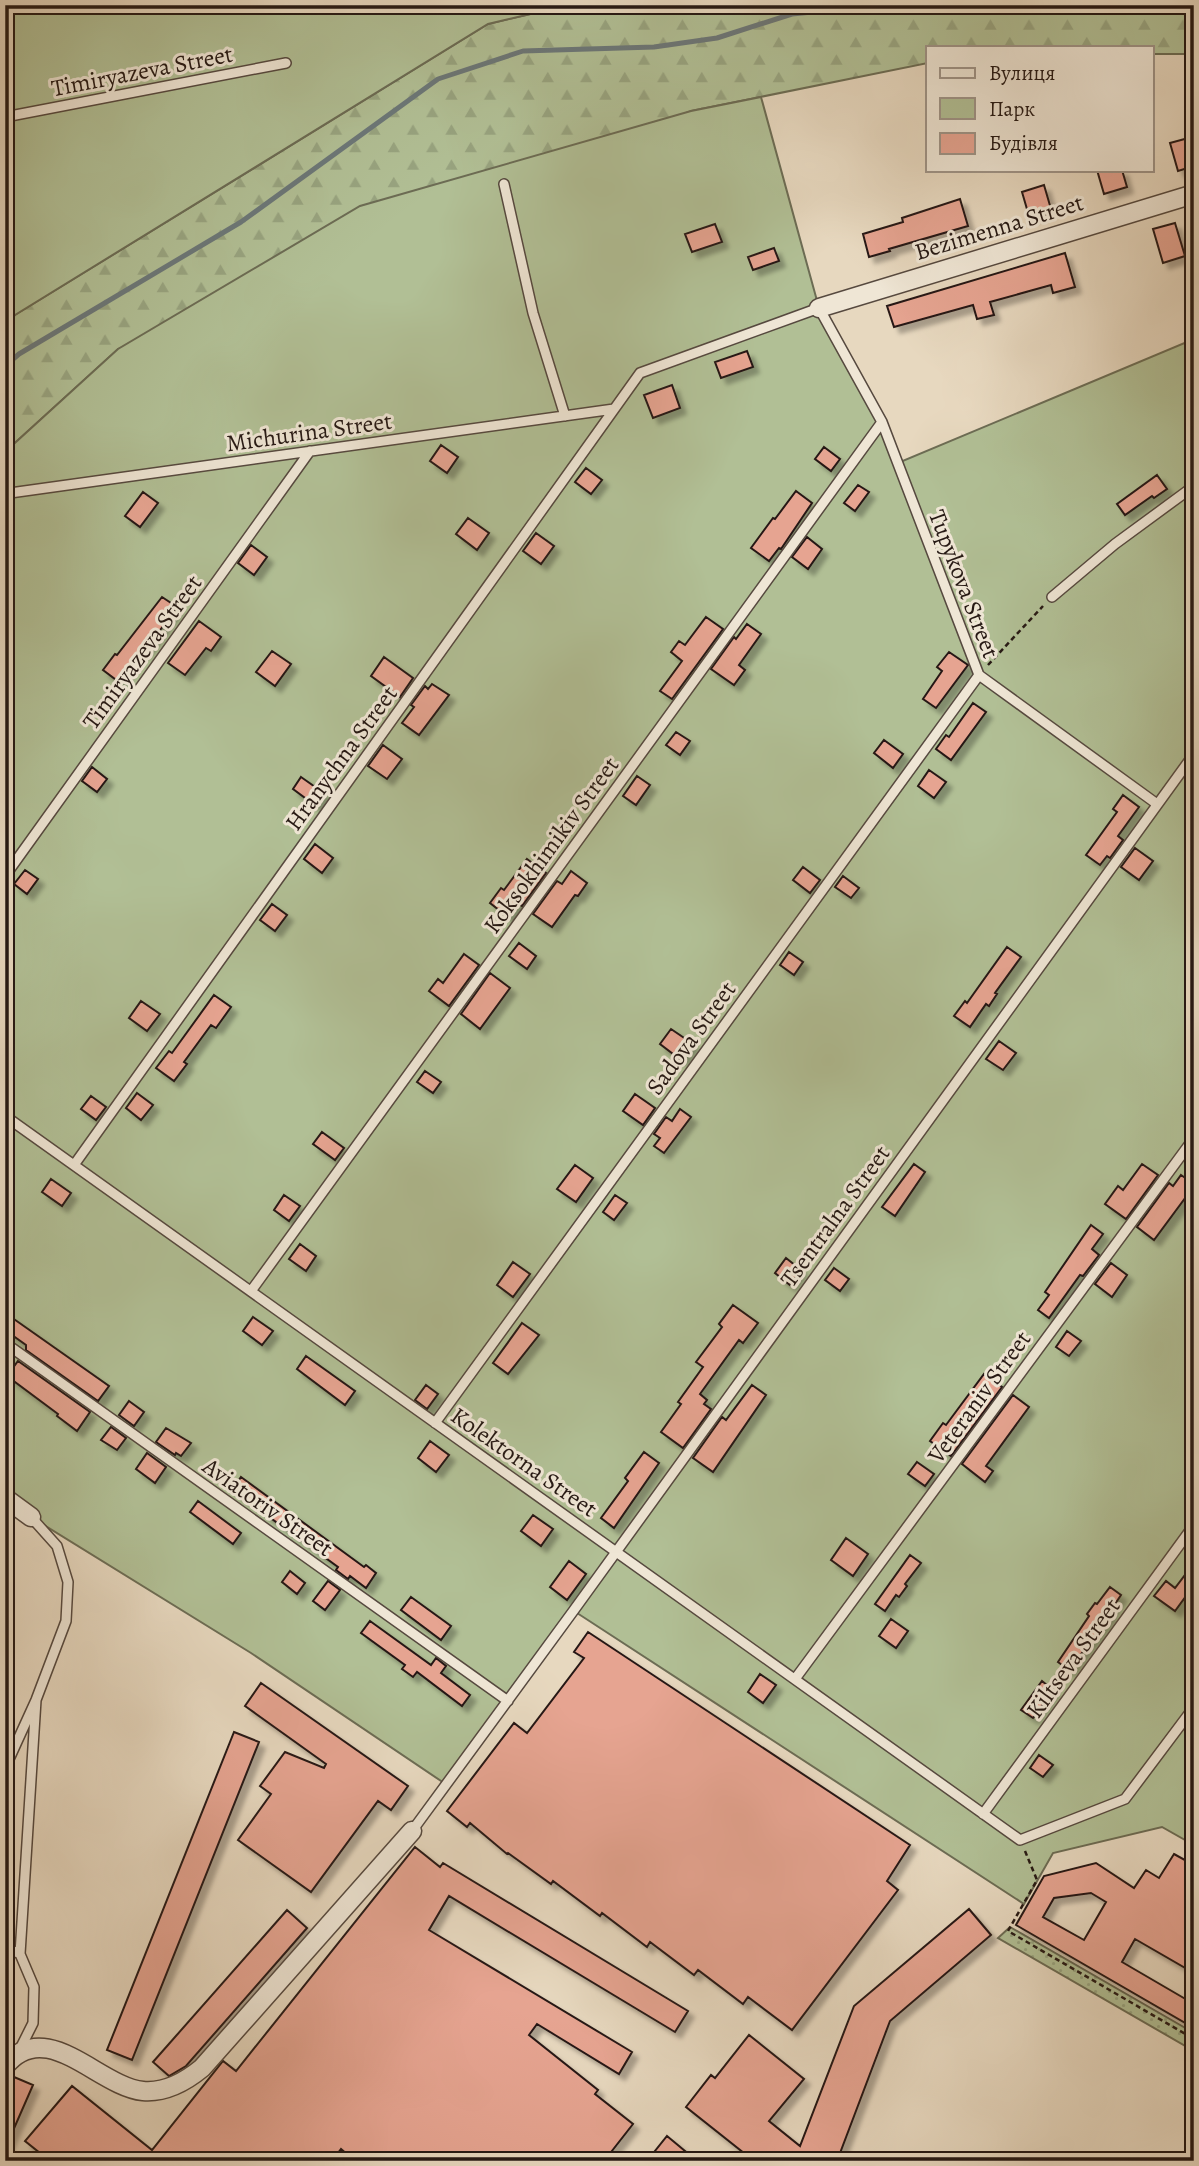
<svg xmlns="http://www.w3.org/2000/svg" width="1199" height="2166" viewBox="0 0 1199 2166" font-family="Alegreya,serif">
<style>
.grass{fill:url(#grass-dots);stroke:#6c6c54;stroke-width:2}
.forest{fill:url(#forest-firs);stroke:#6c6c54;stroke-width:2}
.green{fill:#b1bf95;stroke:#6c6c54;stroke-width:2}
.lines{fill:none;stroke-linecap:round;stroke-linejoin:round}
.stream{stroke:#6c7879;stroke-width:5}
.building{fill:#e6a491;stroke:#261914;stroke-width:2;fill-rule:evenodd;filter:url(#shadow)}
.lane-casing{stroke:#56493f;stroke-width:12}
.street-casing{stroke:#56493f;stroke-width:21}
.path{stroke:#261914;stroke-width:2.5;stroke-dasharray:5 3.5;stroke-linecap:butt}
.lane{stroke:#efe6d5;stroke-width:9}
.street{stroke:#efe6d5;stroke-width:18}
.labels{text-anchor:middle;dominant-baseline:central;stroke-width:6;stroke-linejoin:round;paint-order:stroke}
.street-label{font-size:24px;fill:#261914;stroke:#efe6d5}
</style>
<defs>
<pattern id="grass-dots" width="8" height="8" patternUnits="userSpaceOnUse" patternTransform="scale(1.75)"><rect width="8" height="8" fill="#b1bf95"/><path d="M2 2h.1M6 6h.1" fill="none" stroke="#98a480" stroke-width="1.8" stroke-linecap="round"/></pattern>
<pattern id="forest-firs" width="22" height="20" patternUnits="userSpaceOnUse" patternTransform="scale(1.75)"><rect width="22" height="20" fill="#b1bf95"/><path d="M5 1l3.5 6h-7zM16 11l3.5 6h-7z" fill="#98a480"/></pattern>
<filter id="shadow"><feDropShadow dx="6" dy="6" stdDeviation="2" flood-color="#0004"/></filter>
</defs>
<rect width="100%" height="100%" fill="#e7d8bf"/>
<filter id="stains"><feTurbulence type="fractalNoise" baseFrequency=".00286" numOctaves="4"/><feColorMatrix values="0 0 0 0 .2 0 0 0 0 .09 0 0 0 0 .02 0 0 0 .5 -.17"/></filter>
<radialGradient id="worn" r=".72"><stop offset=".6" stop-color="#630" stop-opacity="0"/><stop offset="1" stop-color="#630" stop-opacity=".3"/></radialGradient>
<!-- grass -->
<path class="grass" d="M1010,1927L1194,2033V2051L998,1938Z"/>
<!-- forest -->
<path class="forest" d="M569,5H1194V54H1152V47H928V63L691,111L118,349L5,452V324L15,315L488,24Z"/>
<!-- green -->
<path class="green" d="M5,5H569L488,24L15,315L5,324Z
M761,97L819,308L898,463L1194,339V1845L1162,1827L1053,1853L1024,1904L574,1611L447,1785L251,1653L31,1517L5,1498V452L118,349L360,206L691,111Z"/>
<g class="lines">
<!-- stream -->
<path class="stream" d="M5,366L19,354L241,222L438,79L523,51L654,47L717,38L792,14L843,9L956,5"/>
</g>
<!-- building -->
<path class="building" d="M1192,137L1194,144V166L1178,171L1170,143Z
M1097,170H1122L1127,187L1104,194Z
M1044,185L1051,209L1029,216L1022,192Z
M960,199L968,226L889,249L890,251L869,257L863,234L903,222L902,218Z
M1175,223L1185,256L1163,263L1153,229Z
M715,224L722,242L692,252L685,234Z
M774,248L779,261L753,270L748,257Z
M1065,253L1075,287L1053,293L1051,285L990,302L994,315L977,319L973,305L894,327L887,306Z
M747,351L753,367L721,378L715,362Z
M672,385L680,408L653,418L644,395Z
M441,445L458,457L447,473L430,461Z
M824,447L840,459L831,471L815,459Z
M586,468L602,480L591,494L575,482Z
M1157,475L1167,489L1154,498L1152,496L1125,515L1117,504Z
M858,485L869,492L855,511L844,503Z
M796,491L812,503L781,549L779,548L769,561L751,548L773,518L775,519Z
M143,492L158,503L140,527L125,516Z
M468,518L489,533L477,550L456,534Z
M536,533L554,546L541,564L523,551Z
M807,537L822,549L808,569L792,557Z
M251,545L267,557L254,575L238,563Z
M162,597L177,607L144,652L142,650L119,682L103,670L115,654L117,655Z
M706,617L723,629L672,699L660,691L682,661L671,652L679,641L685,645Z
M199,621L221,637L211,651L206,648L185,675L168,663Z
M747,624L761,634L739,665L745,670L734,685L711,669L734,637L736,639Z
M272,651L291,664L275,686L256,672Z
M949,652L968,665L936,708L923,699L942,671L937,667Z
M384,657L413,678L400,697L371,676Z
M432,684L449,695L419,735L402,723L414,707L411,705L425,686L428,689Z
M973,703L986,712L951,760L936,749L946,735L949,737Z
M676,732L690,741L680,755L666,745Z
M884,740L903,754L893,768L874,753Z
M383,745L402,759L387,779L368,766Z
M92,767L107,779L97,792L82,781Z
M929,770L946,782L934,798L918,786Z
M637,776L650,785L636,805L623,796Z
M301,777L325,794L316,806L293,789Z
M1123,795L1139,807L1118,836L1123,840L1110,858L1107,856L1100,865L1086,855L1117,812L1113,809Z
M315,844L333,858L322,873L304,859Z
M1135,848L1153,861L1139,880L1121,867Z
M527,859L546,873L522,906L518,903L508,917L490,903L501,888L504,890Z
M803,867L820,880L810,893L793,880Z
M25,870L38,879L27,894L14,884Z
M571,871L587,883L578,896L575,895L552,927L533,914L557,881L562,884Z
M843,876L859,888L851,898L835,887Z
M272,904L287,915L275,931L260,920Z
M519,943L536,956L527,969L509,956Z
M1007,947L1021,957L995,993L997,994L989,1006L986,1004L970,1027L954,1016L965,1001L967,1003Z
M789,952L803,962L794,975L780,965Z
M464,954L479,965L449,1006L429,991L438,979L443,983Z
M490,973L510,988L480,1029L461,1014Z
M214,995L231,1007L216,1028L211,1025L184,1062L187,1064L174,1081L156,1068L169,1051L172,1053Z
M141,1001L160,1014L147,1031L129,1018Z
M671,1029L693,1044L681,1060L660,1044Z
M999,1041L1016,1053L1003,1070L986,1059Z
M425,1071L441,1082L433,1093L417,1082Z
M137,1093L153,1105L141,1120L126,1108Z
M635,1094L655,1108L643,1125L623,1111Z
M91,1096L106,1107L96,1120L81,1109Z
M680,1109L691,1117L664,1153L654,1146L660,1138L654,1134L666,1117L672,1121Z
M322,1132L344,1148L335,1160L313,1144Z
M914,1164L925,1172L895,1216L882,1207Z
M1142,1164L1158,1175L1126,1219L1105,1204L1118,1186L1123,1190Z
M575,1165L593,1178L576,1202L557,1189Z
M1181,1175L1194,1184V1186L1154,1240L1137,1227L1169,1183L1173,1186Z
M51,1179L71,1193L62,1206L42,1192Z
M284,1195L300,1206L289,1221L274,1210Z
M615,1195L627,1203L614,1220L603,1212Z
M1091,1225L1103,1234L1092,1249L1099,1255L1083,1276L1080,1275L1049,1318L1038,1310L1049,1295L1045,1292Z
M300,1244L316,1256L306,1271L289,1259Z
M786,1258L801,1270L790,1285L775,1273Z
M513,1262L530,1274L513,1297L497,1285Z
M1111,1263L1127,1275L1112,1297L1095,1284Z
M834,1268L849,1279L840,1291L825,1280Z
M733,1305L758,1323L743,1343L739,1340L700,1394L707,1400L704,1404L711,1409L683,1448L661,1432L681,1404L678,1402L703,1367L696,1362L722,1327L719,1324Z
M11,1317L109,1386L98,1401L26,1350V1345L5,1330V1326Z
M253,1317L273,1331L262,1345L243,1331Z
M522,1323L539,1335L508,1374L493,1363Z
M1067,1331L1081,1341L1069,1356L1056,1347Z
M306,1356L355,1391L345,1405L297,1369Z
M18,1361L90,1412L77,1431L57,1416L58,1414L7,1376Z
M984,1374L1002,1387L951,1456L930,1441L943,1423L946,1425Z
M426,1385L438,1394L427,1409L415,1400Z
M752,1385L766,1395L713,1472L693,1458L722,1417L726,1420Z
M1013,1395L1029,1407L986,1466L993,1471L985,1482L962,1464Z
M129,1401L144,1412L134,1426L119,1415Z
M111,1427L126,1438L117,1450L101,1440Z
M166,1428L191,1443L181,1456L176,1453L175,1455L156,1442Z
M430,1441L449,1455L436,1472L418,1458Z
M644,1452L659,1463L614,1528L601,1518L628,1481L625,1478Z
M147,1453L166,1467L155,1483L136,1469Z
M917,1462L934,1474L925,1486L908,1474Z
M241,1477L364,1567L366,1565L376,1573L366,1588L350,1576L348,1579L336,1570L338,1567L232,1490Z
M198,1501L241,1533L233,1544L190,1512Z
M533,1515L553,1529L541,1546L521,1531Z
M846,1538L868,1554L853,1576L831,1560Z
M910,1555L921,1563L905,1584L907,1586L899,1597L896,1595L885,1611L875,1604Z
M569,1561L586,1574L567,1600L550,1587Z
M1194,1563V1585L1175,1611L1154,1596L1166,1581L1175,1588Z
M290,1571L305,1583L297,1594L282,1582Z
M328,1581L340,1590L325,1610L313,1601Z
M1110,1587L1121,1595L1109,1613L1111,1614L1069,1670L1058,1662L1089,1616L1087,1614L1095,1603L1097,1604Z
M411,1597L451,1626L441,1640L401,1610Z
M891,1619L908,1631L896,1648L879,1636Z
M370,1621L431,1665L436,1658L446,1666L441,1673L470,1695L462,1706L417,1672L413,1677L402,1669L405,1665L361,1633Z
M588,1632L910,1845L887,1881L898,1890L792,2030L748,1997L743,2004L698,1970L694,1975L650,1942L647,1947L602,1913L600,1916L553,1881L551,1884L508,1853L507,1854L470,1823L467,1827L447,1811L514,1723L527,1733L584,1658L574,1652Z
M760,1674L776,1685L763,1703L748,1692Z
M1042,1681L1053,1690L1033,1718L1021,1710Z
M261,1683L408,1786L391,1810L378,1801L311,1892L238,1840L271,1794L260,1786L285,1752L324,1768L326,1764L245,1706Z
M234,1732L259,1742L132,2060L107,2050Z
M1039,1755L1053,1765L1043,1777L1030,1768Z
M415,1847L440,1867L443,1863L688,2011L675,2032L449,1896L429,1930L632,2052L619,2074L537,2024L529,2035L598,2090L595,2094L633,2124L604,2161H355L341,2149L332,2161H50L25,2141L72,2086L152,2150L223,2061L236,2071Z
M1174,1854L1194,1865V1973L1135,1939L1122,1962L1194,2004V2028L1016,1925L1044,1876L1096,1863L1134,1888L1146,1870L1159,1878ZM1091,1893L1106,1902L1084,1940L1043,1917L1054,1898Z
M969,1909L991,1935L890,2021L837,2161H754L686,2107L711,2075L715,2078L749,2035L804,2079L769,2121L800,2146L854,2006Z
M287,1910L307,1928L186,2066L169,2076L153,2062Z
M14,2077L33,2085L5,2149V2097Z
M667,2136L697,2161H647Z"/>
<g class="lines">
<!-- lane casing -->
<g class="lane-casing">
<path id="lane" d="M5,117L286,63
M504,184L533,313L565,416
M5,499L10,493L614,409
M1052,597L1115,544L1194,486
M5,876L310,451
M5,1116L1020,1840L1125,1799L1194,1707
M74,1165L640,373L819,308L882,422L979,675L1157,804
M251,1291L882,422
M5,1343L508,1701
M435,1423L979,675
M795,1679L1194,1138
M5,1768L36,1700L66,1621L68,1582L57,1546L31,1517
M983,1814L1194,1525
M412,1831L574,1610L1194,754
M5,1947L20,1954
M18,2053L33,2023L34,1987L20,1954L36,1700"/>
</g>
<!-- street casing -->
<g class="street-casing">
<path id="street" d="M819,308L1194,194
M5,1498L31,1517
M5,2066C46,2015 99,2087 143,2091C166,2093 185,2082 202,2068L412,1831"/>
</g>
<!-- path -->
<path class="path" d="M988,665L1043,606
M1025,1851L1037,1880L1008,1931L1194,2039"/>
<!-- lane -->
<use href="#lane" class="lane"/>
<!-- street -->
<use href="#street" class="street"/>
</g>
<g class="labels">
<!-- street labels -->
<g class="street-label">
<text transform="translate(142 71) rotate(-11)">Timiryazeva Street</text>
<text transform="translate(999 227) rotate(-17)">Bezimenna Street</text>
<text transform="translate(309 432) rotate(-8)">Michurina Street</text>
<text transform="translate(964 584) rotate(69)">Tupykova Street</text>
<text transform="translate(142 652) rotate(-54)">Timiryazeva Street</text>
<text transform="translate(341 758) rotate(-54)">Hranychna Street</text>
<text transform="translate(551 845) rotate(-54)">Koksokhimikiv Street</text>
<text transform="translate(691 1038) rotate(-54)">Sadova Street</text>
<text transform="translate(835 1216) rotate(-54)">Tsentralna Street</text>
<text transform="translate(979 1397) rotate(-54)">Veteraniv Street</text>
<text transform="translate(524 1462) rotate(35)">Kolektorna Street</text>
<text transform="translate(268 1507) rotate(35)">Aviatoriv Street</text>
<text transform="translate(1073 1658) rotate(-54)">Kiltseva Street</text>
</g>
</g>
<!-- margin -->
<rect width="1199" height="2166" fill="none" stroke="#e7d8bf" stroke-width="28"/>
<rect x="7" y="7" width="1185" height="2152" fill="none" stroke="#261914" stroke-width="3.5"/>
<rect x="14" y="14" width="1171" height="2138" fill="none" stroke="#261914" stroke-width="2"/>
<!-- legend -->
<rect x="926" y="46" width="228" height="126" fill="#efe6d5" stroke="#9f9488" stroke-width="2"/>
<rect x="940" y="68" width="35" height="10" fill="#efe6d5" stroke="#9f9488" stroke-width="2"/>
<text x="989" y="80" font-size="21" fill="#261914">Вулиця</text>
<rect x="940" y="98" width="35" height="21" fill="#b1bf95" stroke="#9f9488" stroke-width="2"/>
<text x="989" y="116" font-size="21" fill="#261914">Парк</text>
<rect x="940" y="133" width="35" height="21" fill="#e6a491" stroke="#9f9488" stroke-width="2"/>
<text x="989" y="150" font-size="21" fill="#261914">Будівля</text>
<rect width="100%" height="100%" filter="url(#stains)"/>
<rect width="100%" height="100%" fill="url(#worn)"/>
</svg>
